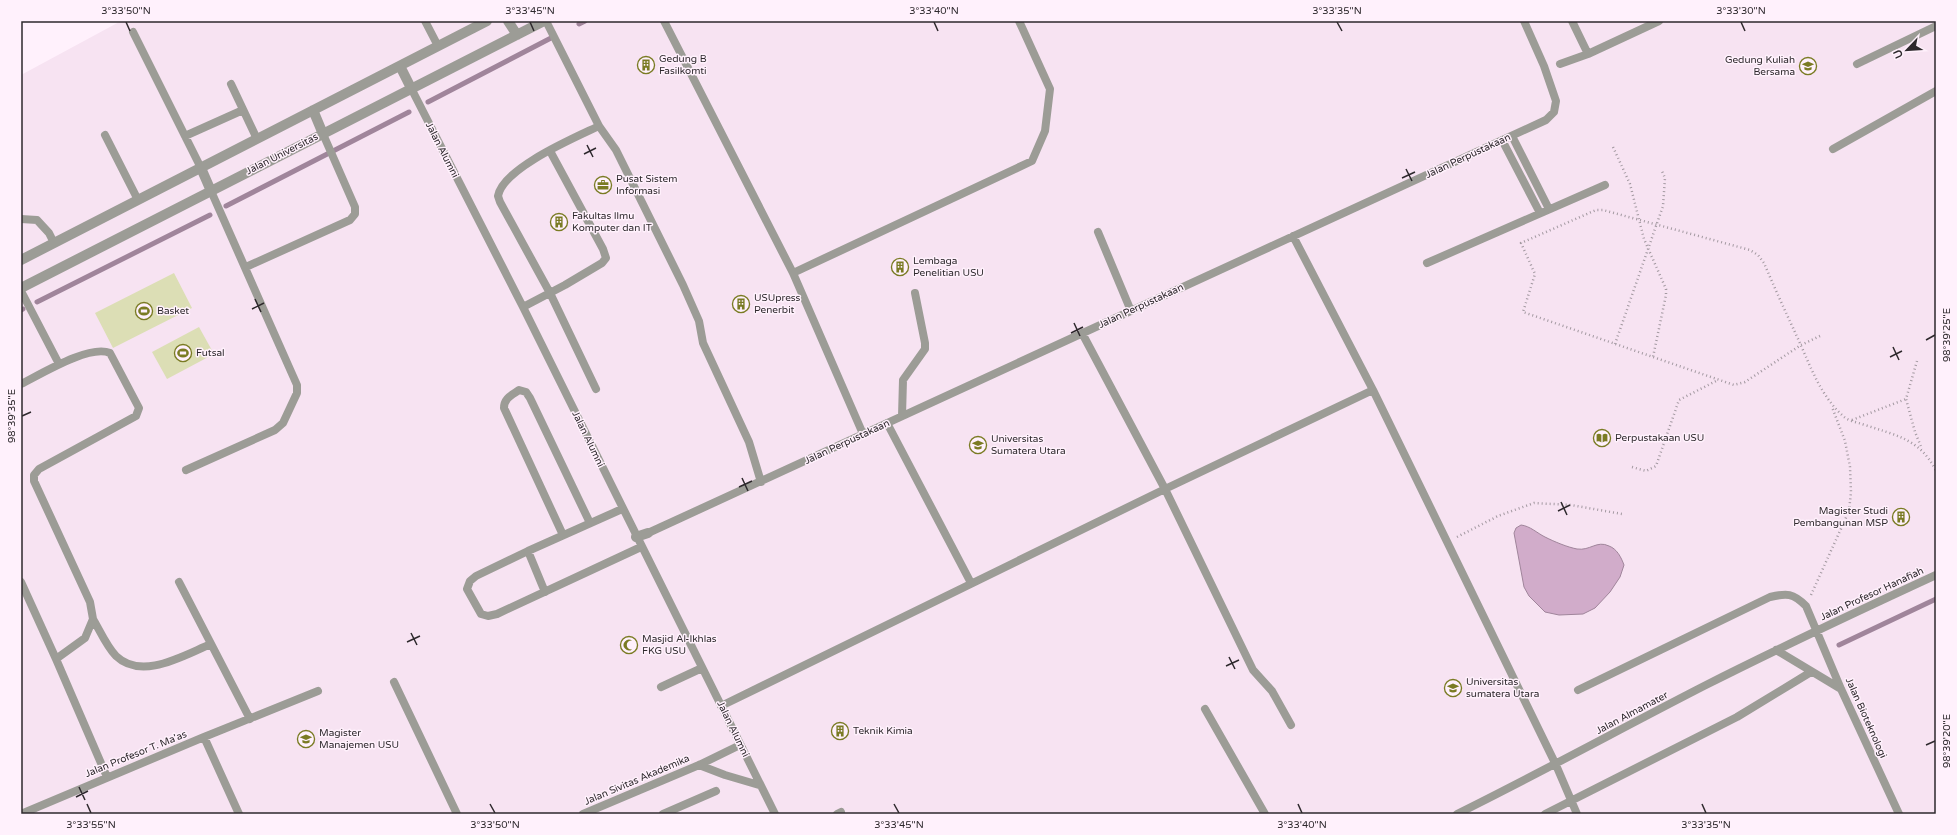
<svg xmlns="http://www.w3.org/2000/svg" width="1957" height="835" viewBox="0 0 1957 835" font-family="'Varela Round',sans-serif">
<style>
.built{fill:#f7e3f2}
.green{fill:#dcdeb5}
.water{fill:#d1acca;stroke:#a0859b}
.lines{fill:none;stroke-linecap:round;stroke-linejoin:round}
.stream{stroke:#a0859b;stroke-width:5}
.path{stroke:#a399a1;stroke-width:2.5;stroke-dasharray:1 3;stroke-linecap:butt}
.service{stroke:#9c9c96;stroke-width:8}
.minor{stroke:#9c9c96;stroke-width:10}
.ticks{fill:none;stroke:#2e292d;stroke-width:1.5}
.labels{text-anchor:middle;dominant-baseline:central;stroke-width:3;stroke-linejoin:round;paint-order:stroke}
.poi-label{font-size:10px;fill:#2e292d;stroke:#fff1fc;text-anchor:start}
.street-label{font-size:10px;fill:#2e292d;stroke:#fff1fc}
.neatline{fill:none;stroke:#2e292d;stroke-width:1.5}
.ticks-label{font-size:10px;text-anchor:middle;fill:#2e292d}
</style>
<rect width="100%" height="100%" fill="#fff1fc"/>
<!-- built -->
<path class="built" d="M121,21H1936V814H21V75Z"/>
<!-- green -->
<path class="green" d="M174,273L192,308L113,348L95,313Z
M199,327L214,354L167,379L152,352Z"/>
<!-- water -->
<path class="water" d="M1521,525C1530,526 1537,533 1545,537C1555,542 1567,547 1577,549C1590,551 1597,540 1609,546C1617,549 1621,557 1624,565L1620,577L1610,592L1595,608L1583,614L1559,615L1545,612L1529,596L1524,587L1514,533L1516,528Z"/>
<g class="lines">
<!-- stream -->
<path class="stream" d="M579,24L585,21
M428,102L551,38
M226,206L409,112
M37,302L210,215
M21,310L23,309
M1839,645L1936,599"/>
<!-- path -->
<path class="path" d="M1613,147L1630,184L1644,239L1666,289V295L1653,357
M1820,336L1801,345L1745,382L1734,385L1523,312L1535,274L1521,243L1596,210H1603L1750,250L1758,255L1764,263C1775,289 1787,315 1799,341C1811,368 1821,396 1843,416C1848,421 1856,422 1862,424C1894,435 1920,438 1936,471
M1615,344L1663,206L1665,178L1662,171
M1917,361L1906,399L1915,432L1922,449
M1852,420L1906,399
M1632,467L1646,471L1656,466L1679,400L1718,380
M1457,537L1498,516L1534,503L1571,505L1622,514
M1811,595L1849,511L1851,492L1850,467L1845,441L1832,407"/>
<!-- service -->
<path class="service" d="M425,21L438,46
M546,21L599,126L616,150L683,285L699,321L703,343L749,442L761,482
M664,21L793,273L863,434
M1572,21L1588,54
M133,32L201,168
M1560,64L1588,54L1659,21
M1857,64L1936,26
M231,84L257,139
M411,88L523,307L775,814
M105,135L138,200
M185,136L243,110
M1512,136L1549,209
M1502,140L1540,213
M1833,149L1936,91
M21,219L37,220L49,233L54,243
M1098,232L1131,311
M1293,236L1373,390L1556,765L1577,814
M1427,263L1605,185
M246,267L350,220L355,214V207L323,134
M793,273L1032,161L1045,131L1050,89L1019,21
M21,291L59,364
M523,307L565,285L602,263L606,258L603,249L550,151
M1082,333L1165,489L1253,670L1272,691L1291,725
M21,384C41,374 90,344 110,353L139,408L136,416L39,469L34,475V481L90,602L93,619L85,638L56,659
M596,389L550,293L500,202L498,196C503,168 574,138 599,126
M902,416L903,380L925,349V343L915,293
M887,423L971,583
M186,470L275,430L283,423L297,393V385L293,376L211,191
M622,509L528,551L476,576L470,581L467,589L481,614L488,616L497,614L641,547
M648,533L1546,120L1554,112L1556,101L1544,66L1524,21
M563,535L504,408C504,398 512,395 519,390L526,392L530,398L590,523
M528,551L545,592
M21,582L56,659L107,777
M179,582L250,719
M93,619C100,631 107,647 116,656C142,681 184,655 211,644
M1776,650L1841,689
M394,682L457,814
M661,687L702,668
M1578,690L1770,597C1787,593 1793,593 1806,606L1841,689L1899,814
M721,706L1165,489L1373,390
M1205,709L1265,814
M204,737L318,691
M699,765L725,775L759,785
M21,814L204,737L239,814
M583,814L699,765L740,745
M663,814L716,791
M837,814L841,812
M1457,814C1540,773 1622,728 1704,686C1781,647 1858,611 1936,575
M1545,814L1737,717L1811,672"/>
<!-- minor -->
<path class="minor" d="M508,21L517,35
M400,66L411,88
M313,110L323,134
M201,168L211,191
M21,260L487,21
M21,288L544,21
M636,537L648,533"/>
</g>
<!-- ticks -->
<path class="ticks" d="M126,22L130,31M530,22L534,31M934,22L938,31M1337,22L1342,31M1741,22L1745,31M587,145L593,157M584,154L596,148M1406,169L1412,181M1402,178L1415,172M255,299L261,312M252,309L264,303M1074,323L1080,336M1071,333L1083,327M1926,340L1935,335M1893,347L1899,360M1890,357L1902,351M22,416L31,412M742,478L748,491M739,487L752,481M1561,502L1567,515M1558,511L1570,505M411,633L417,645M407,642L420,636M1229,657L1235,669M1226,666L1239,660M1926,745L1935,741M79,787L85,800M76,797L88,791M87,804L91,813M490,804L495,813M894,804L899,813M1298,804L1302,813M1702,804L1706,813"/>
<!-- icons -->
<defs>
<g id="building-ring" transform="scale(0.9)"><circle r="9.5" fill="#fff1fc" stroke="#7a7b23" stroke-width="1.5"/><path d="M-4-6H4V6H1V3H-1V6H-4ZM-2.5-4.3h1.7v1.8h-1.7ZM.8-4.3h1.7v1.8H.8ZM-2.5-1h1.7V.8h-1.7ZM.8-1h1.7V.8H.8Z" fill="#7a7b23"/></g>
<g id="university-ring" transform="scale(0.9)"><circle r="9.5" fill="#fff1fc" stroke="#7a7b23" stroke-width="1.5"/><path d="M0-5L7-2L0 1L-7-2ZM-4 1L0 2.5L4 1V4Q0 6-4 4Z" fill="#7a7b23"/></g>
<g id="office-ring" transform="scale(0.9)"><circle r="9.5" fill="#fff1fc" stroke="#7a7b23" stroke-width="1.5"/><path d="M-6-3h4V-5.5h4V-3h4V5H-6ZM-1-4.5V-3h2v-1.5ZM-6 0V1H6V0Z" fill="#7a7b23"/></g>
<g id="stadium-ring" transform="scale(0.9)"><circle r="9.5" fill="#fff1fc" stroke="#7a7b23" stroke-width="1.5"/><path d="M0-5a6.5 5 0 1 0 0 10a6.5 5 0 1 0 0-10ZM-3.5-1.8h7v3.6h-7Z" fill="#7a7b23"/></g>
<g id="library-ring" transform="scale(0.9)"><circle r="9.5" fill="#fff1fc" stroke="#7a7b23" stroke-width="1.5"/><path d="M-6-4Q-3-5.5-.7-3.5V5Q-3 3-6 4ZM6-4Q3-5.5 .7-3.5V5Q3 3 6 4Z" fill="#7a7b23"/></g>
<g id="mosque-ring" transform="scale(0.9)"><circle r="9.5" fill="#fff1fc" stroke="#7a7b23" stroke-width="1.5"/><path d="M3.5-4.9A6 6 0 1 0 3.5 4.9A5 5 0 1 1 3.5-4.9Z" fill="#7a7b23"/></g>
</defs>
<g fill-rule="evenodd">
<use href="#building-ring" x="646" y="65"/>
<use href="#university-ring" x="1808" y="66"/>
<use href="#office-ring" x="603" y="185"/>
<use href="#building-ring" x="559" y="222"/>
<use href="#building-ring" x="900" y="267"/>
<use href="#building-ring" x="741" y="304"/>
<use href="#stadium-ring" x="144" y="311"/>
<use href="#stadium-ring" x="183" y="353"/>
<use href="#library-ring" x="1602" y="438"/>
<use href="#university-ring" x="978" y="445"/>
<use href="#building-ring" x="1901" y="517"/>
<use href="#mosque-ring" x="629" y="645"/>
<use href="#university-ring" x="1453" y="688"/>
<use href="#building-ring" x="840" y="731"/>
<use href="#university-ring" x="306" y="739"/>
</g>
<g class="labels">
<!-- poi labels -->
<g class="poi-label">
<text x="659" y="59">Gedung B<tspan x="659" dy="12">Fasilkomti</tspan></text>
<text x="1795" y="60" text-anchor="end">Gedung Kuliah<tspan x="1795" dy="12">Bersama</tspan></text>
<text x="616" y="179">Pusat Sistem<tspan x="616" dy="12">Informasi</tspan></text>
<text x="572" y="216">Fakultas Ilmu<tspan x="572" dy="12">Komputer dan IT</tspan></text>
<text x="913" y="261">Lembaga<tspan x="913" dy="12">Penelitian USU</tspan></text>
<text x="754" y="298">USUpress<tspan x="754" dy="12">Penerbit</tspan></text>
<text x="157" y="311">Basket</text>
<text x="196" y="353">Futsal</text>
<text x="1615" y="438">Perpustakaan USU</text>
<text x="991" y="439">Universitas<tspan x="991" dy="12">Sumatera Utara</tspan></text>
<text x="1888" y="511" text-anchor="end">Magister Studi<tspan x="1888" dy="12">Pembangunan MSP</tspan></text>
<text x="642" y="639">Masjid Al-Ikhlas<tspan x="642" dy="12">FKG USU</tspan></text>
<text x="1466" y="682">Universitas<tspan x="1466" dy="12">sumatera Utara</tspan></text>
<text x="853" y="731">Teknik Kimia</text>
<text x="319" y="733">Magister<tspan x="319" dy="12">Manajemen USU</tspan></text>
</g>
<!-- street labels -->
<g class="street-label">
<text transform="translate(442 150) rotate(63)">Jalan Alumni</text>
<text transform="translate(282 154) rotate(-27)">Jalan Universitas</text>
<text transform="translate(1468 156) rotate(-25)">Jalan Perpustakaan</text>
<text transform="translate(1141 306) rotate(-25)">Jalan Perpustakaan</text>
<text transform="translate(588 439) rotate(64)">Jalan Alumni</text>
<text transform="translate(847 442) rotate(-25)">Jalan Perpustakaan</text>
<text transform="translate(1872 594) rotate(-25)">Jalan Profesor Hanafiah</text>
<text transform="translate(1632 713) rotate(-28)">Jalan Almamater</text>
<text transform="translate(1866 718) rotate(66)">Jalan Bioteknologi</text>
<text transform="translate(733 729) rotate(64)">Jalan Alumni</text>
<text transform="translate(136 754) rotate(-22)">Jalan Profesor T. Ma'as</text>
<text transform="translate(637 780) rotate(-23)">Jalan Sivitas Akademika</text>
</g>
</g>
<!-- border -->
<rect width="1957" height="835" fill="none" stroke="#fff1fc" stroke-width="44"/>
<!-- north arrow -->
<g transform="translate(1907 50) rotate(245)" stroke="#fff1fc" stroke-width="3" paint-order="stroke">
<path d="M0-3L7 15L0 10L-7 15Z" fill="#2e292d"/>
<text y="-6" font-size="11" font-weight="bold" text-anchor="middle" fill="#2e292d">U</text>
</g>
<rect x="22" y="22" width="1913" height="791" class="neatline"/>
<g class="ticks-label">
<text x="126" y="14">3°33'50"N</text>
<text x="530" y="14">3°33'45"N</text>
<text x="934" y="14">3°33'40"N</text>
<text x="1337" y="14">3°33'35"N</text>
<text x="1741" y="14">3°33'30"N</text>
<text transform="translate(1946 335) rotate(-90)" y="4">98°39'25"E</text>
<text transform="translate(11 416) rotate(-90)" y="4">98°39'35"E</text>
<text transform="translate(1946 741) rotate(-90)" y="4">98°39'20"E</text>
<text x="91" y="828">3°33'55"N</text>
<text x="495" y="828">3°33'50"N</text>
<text x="899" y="828">3°33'45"N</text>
<text x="1302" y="828">3°33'40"N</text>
<text x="1706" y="828">3°33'35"N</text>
</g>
</svg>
